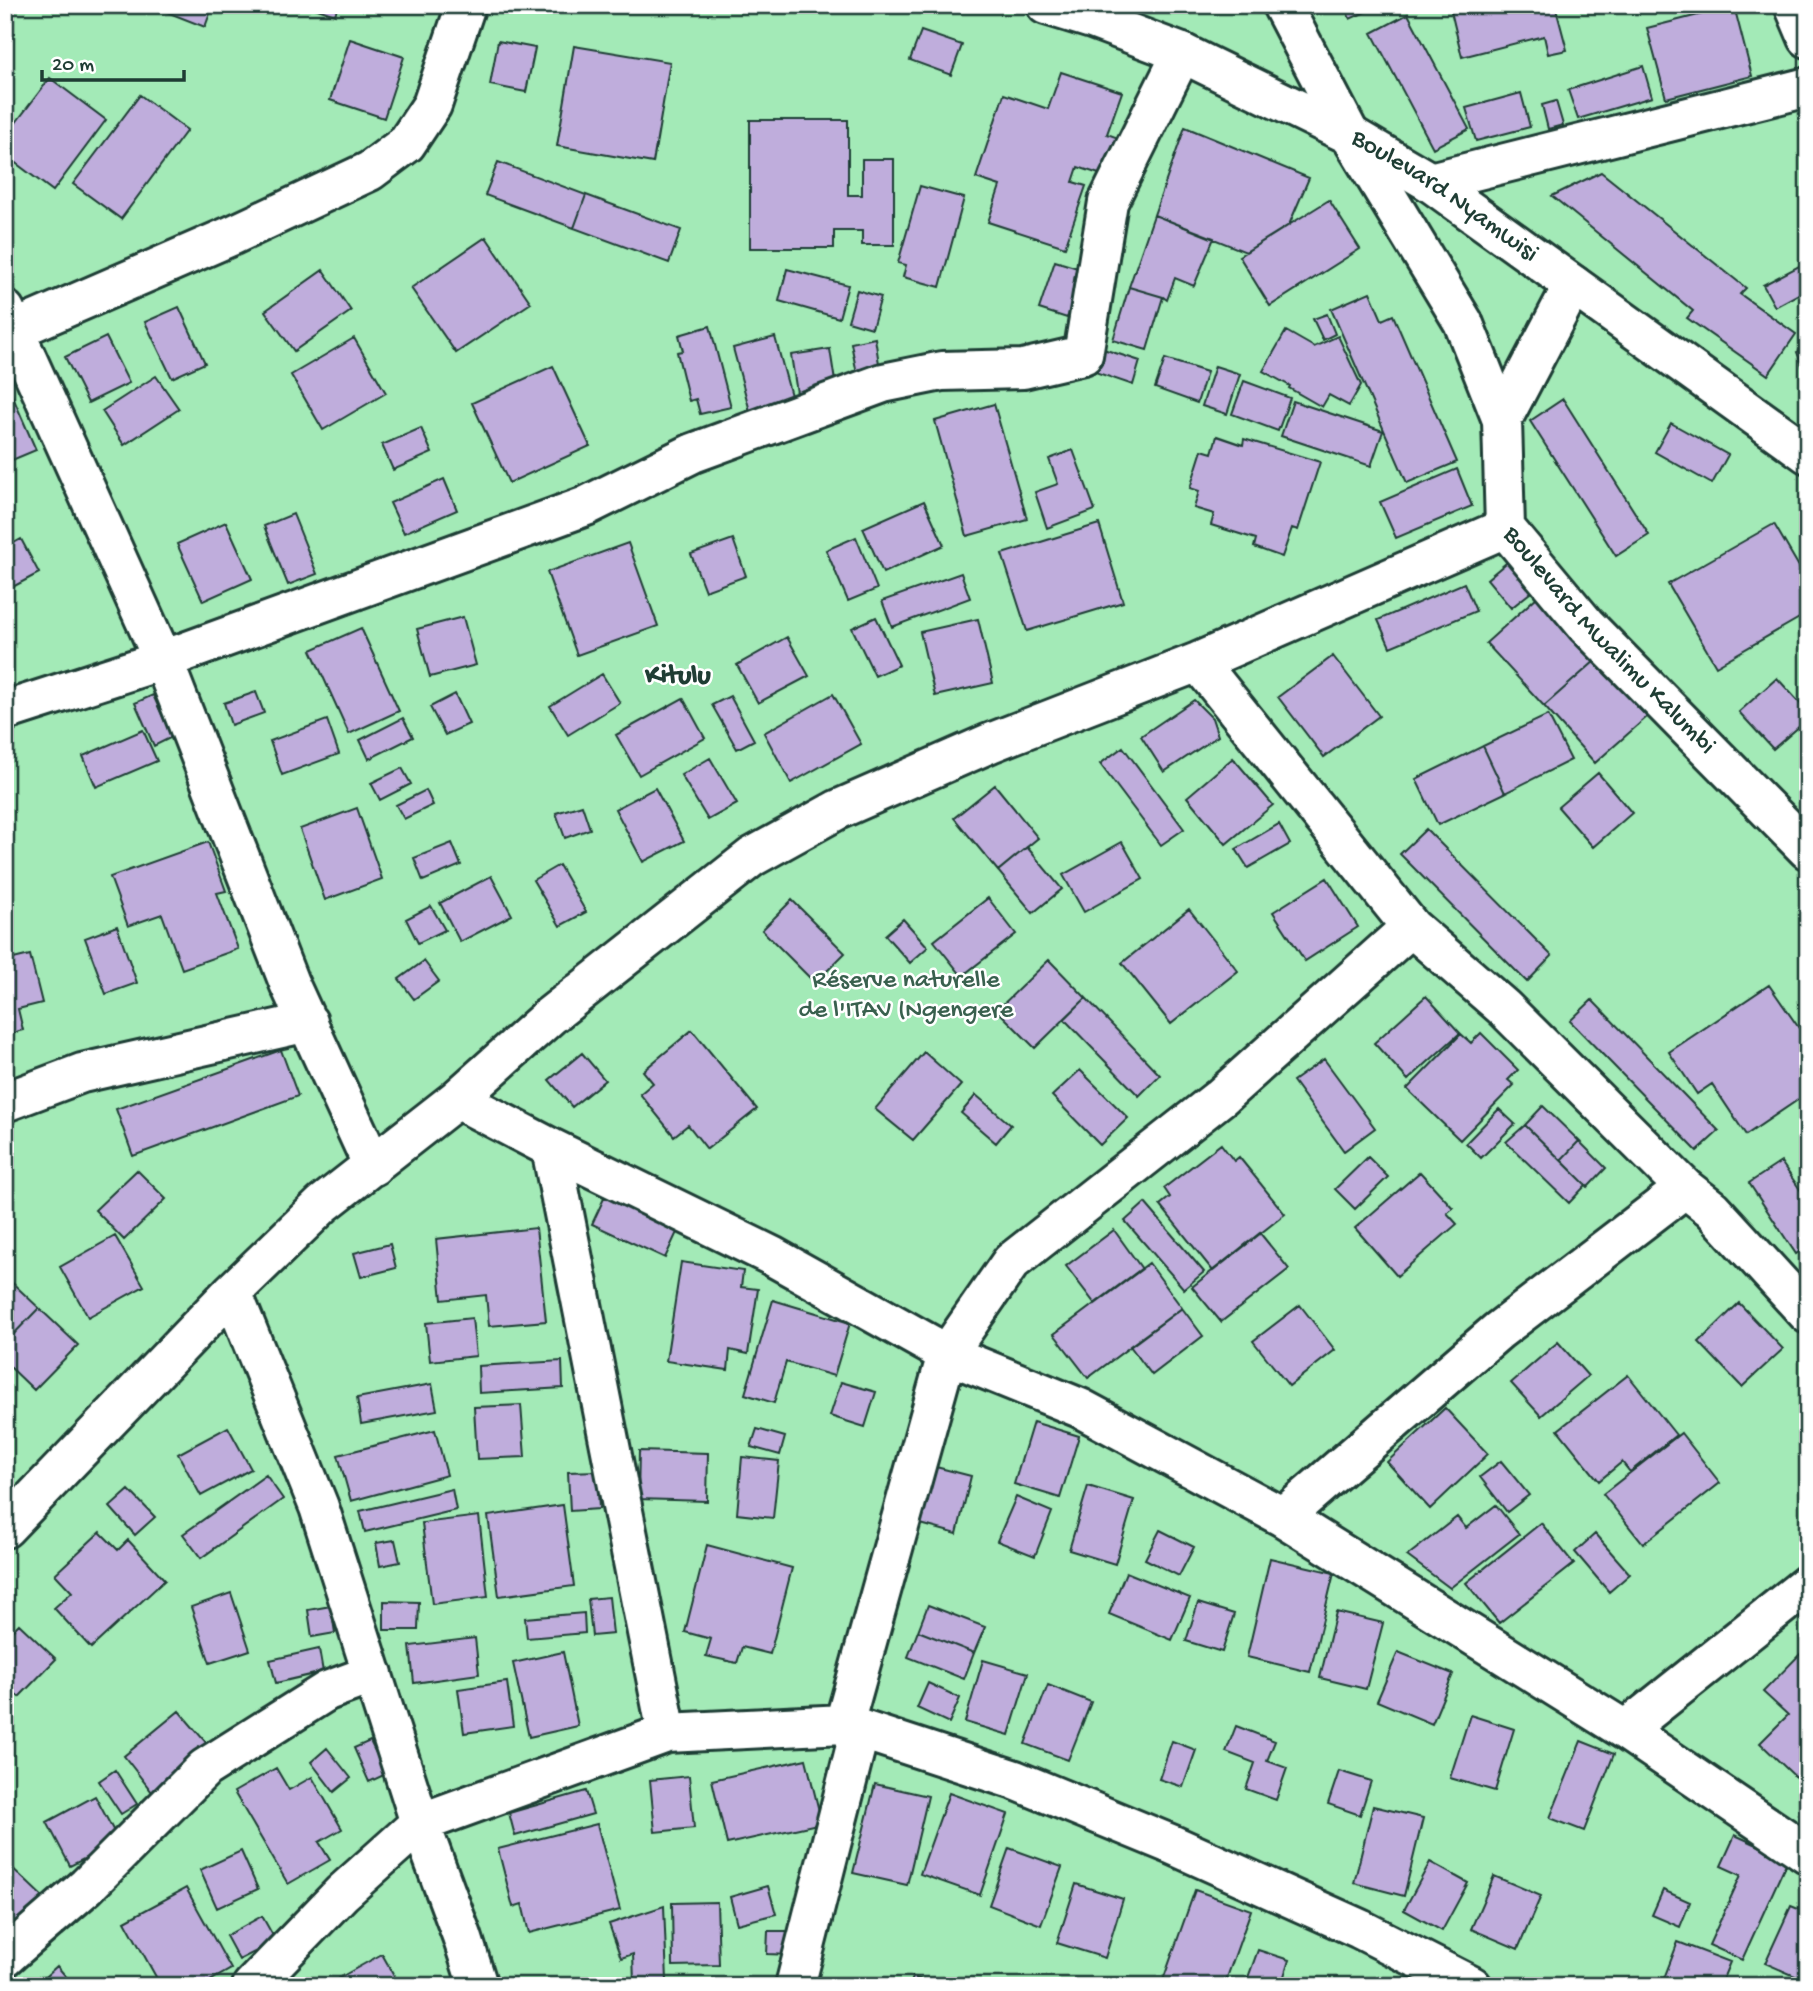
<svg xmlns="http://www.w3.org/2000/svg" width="1813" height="1991" viewBox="0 0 1813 1991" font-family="'Gochi Hand',sans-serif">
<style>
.green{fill:#a3eab7;stroke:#619476;stroke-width:2}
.building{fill:#bfaddc;stroke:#1f3d34;stroke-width:2}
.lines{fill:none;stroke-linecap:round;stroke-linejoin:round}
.street-casing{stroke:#1f3d34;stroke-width:44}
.secondary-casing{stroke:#1f3d34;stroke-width:44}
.street{stroke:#fff;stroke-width:38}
.secondary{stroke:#fff;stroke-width:38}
.labels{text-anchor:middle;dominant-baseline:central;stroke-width:5;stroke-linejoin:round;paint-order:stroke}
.street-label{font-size:26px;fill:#1f3d34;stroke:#fff}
.park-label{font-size:26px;fill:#39604e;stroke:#fff}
.neighbourhood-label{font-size:28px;font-weight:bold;fill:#1f3d34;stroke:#fff}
</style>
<rect width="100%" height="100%" fill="#fff"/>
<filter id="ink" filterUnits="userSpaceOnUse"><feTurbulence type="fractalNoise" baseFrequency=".0143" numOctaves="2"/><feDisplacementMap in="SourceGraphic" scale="14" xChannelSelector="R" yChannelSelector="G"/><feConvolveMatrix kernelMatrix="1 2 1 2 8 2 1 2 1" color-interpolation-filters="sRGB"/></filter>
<g filter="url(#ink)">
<!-- green -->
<path class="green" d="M5,5H1808V1986H5Z"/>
<!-- building -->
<path class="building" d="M149,5H213L205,27Z
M306,5H338L335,15Z
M1344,5H1381L1350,19Z
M1474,5H1555L1567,50L1548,54L1544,36L1462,57L1451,11Z
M1734,6L1752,76L1666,98L1647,28Z
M1408,14L1469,129L1433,148L1372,33Z
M921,31L962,45L951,75L910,60Z
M350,39L404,57L384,118L330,100Z
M498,41L535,48L526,92L490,85Z
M574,46L670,62L653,163L557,146Z
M1643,66L1652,97L1578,119L1568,90Z
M1061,72L1122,92L1107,134L1124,140L1111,178L1078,167L1073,182L1086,186L1065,247L988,222L1000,186L976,178L1004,94L1048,109Z
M50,78L106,120L53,191L5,155V137Z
M1521,93L1530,127L1476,141L1466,108Z
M140,95L187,130L121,219L73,184Z
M1556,101L1563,125L1548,129L1542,105Z
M750,120H848V195H862V159H894V245H862V231H834V248H750Z
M1185,127L1309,178L1289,225L1246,252L1154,215Z
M498,162L586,195L574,228L485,195Z
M1601,172L1746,288L1740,294L1796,334L1768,375L1687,318L1693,311L1552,196Z
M920,186L964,198L940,287L903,277L906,265L898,263Z
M586,195L681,230L669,263L574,228Z
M1329,200L1360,249L1270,306L1239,256Z
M1154,215L1214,238L1194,286L1175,278L1167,300L1163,297L1129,287Z
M486,237L531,303L456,353L411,288Z
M1055,261L1084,270L1067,318L1039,309Z
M1803,264L1808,272V289L1775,307L1763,285Z
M787,269L848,285L839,318L779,301Z
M323,270L351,311L294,351L265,311Z
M1129,287L1163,297L1147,350L1113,340Z
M857,290L881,297L872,328L848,321Z
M1370,292L1382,320L1393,315L1457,462L1407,483L1331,309Z
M179,307L205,363L172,378L145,322Z
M1327,314L1335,334L1323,340L1313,319Z
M710,326L731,407L700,414L696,399L689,401L677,352L683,351L679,335Z
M1286,331L1314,347L1338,336L1361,385L1349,406L1329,395L1322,407L1289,388L1290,386L1263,371Z
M106,337L129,383L88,403L65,357Z
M775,337L793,403L751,415L733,348Z
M354,338L386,393L323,430L291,375Z
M875,338L880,370L857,374L851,343Z
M1100,348L1140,361L1133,385L1092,371Z
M1808,348V381L1797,352Z
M830,349L836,388L797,393L791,355Z
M1165,359L1207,372L1197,403L1155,388Z
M553,366L590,446L509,483L472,403Z
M1215,366L1240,374L1227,414L1202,406Z
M156,376L179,409L124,445L102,411Z
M1244,381L1290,398L1278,431L1232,414Z
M8,386L36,450L5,463V387Z
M1563,399L1649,535L1616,556L1530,421Z
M1293,401L1383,431L1371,466L1281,436Z
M994,404L1027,519L967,536L935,421Z
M1671,423L1728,455L1712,484L1655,452Z
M421,428L432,453L393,470L382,445Z
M1217,436L1243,445L1244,439L1320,462L1298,530L1292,528L1282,557L1254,547L1256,539L1211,525L1214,514L1194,508L1199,491L1190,488L1202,450L1212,453Z
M1073,450L1095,510L1047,528L1035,492L1058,484L1049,459Z
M1457,469L1472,506L1396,538L1380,502Z
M444,479L457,510L404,533L390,503Z
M924,501L944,545L883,573L863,528Z
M293,514L317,574L288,585L264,526Z
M226,522L252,579L203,601L177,544Z
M1099,524L1123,602L1027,631L1002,554Z
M1774,524L1808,582V613L1716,666L1668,584Z
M856,537L877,589L848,601L826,550Z
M21,539L39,573L5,591V548Z
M733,539L746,576L705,591L691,554Z
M628,543L658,626L577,655L547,572Z
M1511,559L1535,589L1511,608L1487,579Z
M961,573L970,598L892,627L882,601Z
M1464,583L1476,611L1390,647L1378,620Z
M1537,597L1595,661L1544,706L1486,643Z
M463,617L476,665L430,677L417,629Z
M876,617L899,665L875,676L852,628Z
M978,619L993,683L935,696L920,632Z
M361,628L399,711L349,734L311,650Z
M787,637L809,676L758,703L737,665Z
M1333,656L1379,716L1324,757L1278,697Z
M1595,661L1647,717L1595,763L1544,706Z
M602,674L620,703L568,735L550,706Z
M1777,678L1808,712V719L1773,749L1739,712Z
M256,692L264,713L231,725L224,703Z
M455,694L469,724L445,735L430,707Z
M833,694L861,744L791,783L764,733Z
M153,695L172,737L154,746L135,703Z
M730,696L754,740L737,749L712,705Z
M683,698L705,738L639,775L616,735Z
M1194,700L1212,718L1218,736L1164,772L1141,736Z
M1548,715L1571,760L1505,793L1483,746Z
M403,718L413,737L369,759L360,740Z
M327,720L339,754L282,775L270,741Z
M143,730L157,761L96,787L83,756Z
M1483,746L1505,793L1438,825L1416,779Z
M1123,747L1184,829L1161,845L1100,764Z
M710,758L737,804L708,820L681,775Z
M1233,758L1273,805L1226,844L1187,797Z
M402,768L411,784L380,800L371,783Z
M1598,773L1632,813L1593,847L1558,807Z
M995,785L1038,838L998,871L954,818Z
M655,788L684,841L643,862L615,809Z
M426,790L433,805L404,819L396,805Z
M582,805L590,829L565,838L556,813Z
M357,808L382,879L325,900L300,829Z
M1279,824L1290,844L1248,868L1236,849Z
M1426,829L1552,956L1527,982L1400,854Z
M208,842L226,891L217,893L238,949L182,969L162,914L128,926L110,877Z
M1122,842L1143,879L1084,912L1063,875Z
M452,843L461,865L423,881L414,858Z
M1027,847L1062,889L1033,913L998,871Z
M559,865L586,912L560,926L533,880Z
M491,876L512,915L460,942L440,903Z
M1327,878L1358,927L1305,961L1273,912Z
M988,898L1016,934L962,976L934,941Z
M792,900L845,953L815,983L762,930Z
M431,906L445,930L418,943L406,919Z
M1189,909L1238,971L1171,1024L1122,963Z
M903,919L928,947L910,963L885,935Z
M117,926L137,983L106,994L85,938Z
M30,955L42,1003L18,1009L23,1030L5,1035V961Z
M1049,960L1086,998L1035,1048L997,1010Z
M424,961L439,981L414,999L399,979Z
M1769,985L1808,1041V1093L1746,1135L1712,1084L1697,1094L1669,1052Z
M1426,996L1460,1033L1408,1080L1374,1043Z
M1086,998L1160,1075L1139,1096L1064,1019Z
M1592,1000L1719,1131L1697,1151L1570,1021Z
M692,1030L757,1109L707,1149L688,1125L674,1136L640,1094L653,1083L643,1071Z
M1481,1033L1518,1070L1508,1080L1514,1085L1460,1140L1407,1089L1461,1034L1471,1043Z
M281,1050L298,1096L133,1156L116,1109Z
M924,1052L961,1085L913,1140L875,1109Z
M582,1053L605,1080L572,1107L549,1080Z
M1324,1059L1375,1128L1344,1151L1293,1081Z
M1080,1070L1128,1118L1100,1145L1052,1096Z
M976,1095L1011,1125L996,1143L961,1113Z
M1543,1106L1579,1141L1561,1160L1525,1125Z
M1499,1109L1515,1124L1481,1158L1466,1143Z
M1808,1110V1143L1805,1144L1801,1111Z
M1525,1125L1586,1185L1569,1203L1506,1142Z
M1579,1141L1606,1168L1588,1187L1561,1160Z
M1221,1144L1234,1161L1239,1157L1285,1214L1213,1271L1160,1205L1170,1197L1164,1188Z
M1368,1157L1388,1177L1355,1209L1335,1189Z
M1781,1162L1808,1201V1246L1796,1254L1749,1183Z
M137,1170L166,1199L124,1240L95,1210Z
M1420,1172L1453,1208L1447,1213L1457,1224L1397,1276L1355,1228Z
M606,1194L679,1228L665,1258L592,1224Z
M1145,1203L1204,1272L1184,1289L1125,1221Z
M536,1228L546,1321L489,1326L486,1295L442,1300L436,1239Z
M1114,1230L1142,1269L1095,1304L1066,1266Z
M1260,1233L1289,1269L1221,1322L1192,1287Z
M115,1236L144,1286L88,1317L60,1267Z
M390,1244L396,1268L361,1277L354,1253Z
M681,1262L743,1271L741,1287L758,1289L748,1354L730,1350L728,1370L666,1361Z
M1149,1263L1182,1308L1088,1378L1054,1334Z
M5,1276L39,1308L5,1343Z
M773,1300L850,1323L834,1376L786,1362L774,1403L745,1394Z
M1739,1303L1783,1349L1742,1387L1699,1342Z
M1300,1305L1335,1350L1289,1386L1253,1341Z
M39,1308L78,1345L34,1390L5,1362V1343Z
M1182,1308L1203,1336L1152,1375L1130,1346Z
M472,1318L476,1356L430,1361L426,1323Z
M1558,1342L1588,1376L1541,1416L1511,1383Z
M562,1361L563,1388L479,1393L478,1366Z
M1628,1375L1676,1435L1630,1472L1622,1462L1599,1481L1558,1430Z
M841,1382L876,1392L865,1427L830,1416Z
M432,1384L437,1410L361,1424L357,1398Z
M521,1405L525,1457L477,1459L474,1407Z
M1445,1408L1488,1454L1430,1509L1387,1462Z
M1033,1422L1079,1436L1060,1498L1014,1484Z
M228,1427L251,1469L201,1496L178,1454Z
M757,1429L785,1437L780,1455L751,1447Z
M435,1430L447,1475L351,1501L338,1455Z
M1681,1433L1720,1483L1643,1544L1603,1494Z
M639,1451L708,1453L707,1501L638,1499Z
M742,1457L779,1461L773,1518L737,1514Z
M1501,1461L1529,1495L1507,1512L1480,1477Z
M932,1466L971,1476L957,1534L917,1523Z
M597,1471L599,1509L570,1511L568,1472Z
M266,1475L283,1499L201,1558L183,1534Z
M1088,1486L1134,1500L1115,1564L1069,1550Z
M452,1489L456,1510L365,1532L360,1511Z
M129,1490L155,1517L135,1535L110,1507Z
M1016,1497L1052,1512L1035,1556L997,1541Z
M563,1505L574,1586L499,1596L488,1516Z
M1496,1505L1519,1534L1450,1588L1407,1556L1457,1517L1466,1528Z
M479,1516L488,1597L432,1604L422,1523Z
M1541,1523L1574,1564L1499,1623L1466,1583Z
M1160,1530L1194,1547L1179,1576L1145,1559Z
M100,1532L118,1550L128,1540L165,1580L91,1648L54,1608L72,1592L55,1574Z
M1595,1534L1630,1574L1609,1592L1575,1552Z
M395,1540L400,1562L380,1566L376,1543Z
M707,1545L792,1568L770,1654L742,1647L737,1663L706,1656L711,1639L685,1632Z
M1270,1558L1334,1573L1310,1672L1247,1657Z
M1126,1572L1190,1598L1172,1640L1109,1614Z
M231,1593L250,1650L210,1663L191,1607Z
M609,1597L613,1634L592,1636L588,1599Z
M384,1601L419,1602L418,1630H384Z
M1198,1603L1234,1614L1222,1652L1186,1641Z
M928,1605L985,1627L974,1653L918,1631Z
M331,1606L335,1633L312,1637L308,1610Z
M1336,1612L1383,1623L1366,1689L1320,1678Z
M584,1613L585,1633L527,1638L525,1618Z
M19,1624L56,1659L19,1697L5,1684V1638Z
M918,1631L974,1653L964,1679L908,1657Z
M475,1638L479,1674L414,1683L410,1646Z
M1808,1646V1789L1760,1743L1788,1715L1763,1692Z
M319,1649L323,1672L276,1683L270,1660Z
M563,1652L578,1726L529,1737L513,1663Z
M1398,1652L1453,1674L1432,1724L1377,1701Z
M983,1660L1028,1673L1009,1735L965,1722Z
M507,1682L513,1726L464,1733L458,1689Z
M928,1683L960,1698L949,1723L917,1708Z
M1048,1685L1091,1702L1068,1760L1025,1744Z
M179,1711L209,1746L152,1792L124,1756Z
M1470,1715L1514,1729L1495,1791L1450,1778Z
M1236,1726L1275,1741L1267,1761L1287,1768L1276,1800L1246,1789L1255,1763L1226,1752Z
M370,1741L386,1774L369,1782L354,1748Z
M1172,1741L1196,1750L1183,1787L1159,1779Z
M1581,1741L1614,1754L1584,1831L1550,1818Z
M327,1748L351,1778L334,1792L311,1762Z
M806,1759L822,1823L727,1844L712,1780Z
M276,1768L289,1790L312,1777L342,1829L319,1842L330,1860L288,1884L234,1792Z
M115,1770L137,1804L121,1814L99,1781Z
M1339,1771L1371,1781L1360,1815L1328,1804Z
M689,1776L694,1828L655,1832L650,1780Z
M875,1784L928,1796L907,1885L853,1873Z
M586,1791L593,1814L515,1836L509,1813Z
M949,1793L1008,1814L980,1895L920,1874Z
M95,1796L119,1841L70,1866L47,1822Z
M1373,1806L1423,1818L1404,1896L1354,1883Z
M597,1824L620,1910L529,1933L522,1904L513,1907L498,1849Z
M1735,1835L1788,1859L1742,1960L1709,1945L1741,1875L1721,1866Z
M1009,1848L1062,1867L1041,1925L989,1905Z
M241,1851L258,1889L217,1908L200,1870Z
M5,1861L46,1900L21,1927L5,1913Z
M1430,1862L1468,1883L1442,1931L1404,1910Z
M1494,1876L1541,1896L1518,1949L1471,1929Z
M1076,1884L1123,1899L1105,1958L1057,1943Z
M768,1886L776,1914L737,1924L730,1897Z
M186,1888L231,1969L201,1986H161L125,1921Z
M1195,1890L1251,1910L1224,1986H1161Z
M1663,1890L1690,1902L1680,1927L1652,1915Z
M717,1902L719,1965L673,1966L672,1903Z
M664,1906L667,1981L634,1982L633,1954L621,1958L609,1924Z
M1791,1906L1808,1913V1973L1804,1980L1765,1963Z
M262,1916L276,1941L239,1960L226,1936Z
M768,1931H791V1955L767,1954Z
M1678,1942L1730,1962L1720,1986H1661Z
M1258,1950L1289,1960L1281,1986H1245Z
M382,1954L400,1986H344L339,1978Z
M57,1966L74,1986H35Z
M606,1977L609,1986H578Z
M913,1977L941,1986H910Z"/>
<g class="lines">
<!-- street casing -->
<g class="street-casing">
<path id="street" d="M1794,5L1808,38
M1430,182L1808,87
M5,310L163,660L289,983L373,1166
M5,334L233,235L370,171L406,144L432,105L466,5
M1502,420L1573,285
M1198,662L1411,927L1503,1007L1685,1188L1712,1209L1808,1314
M5,711L163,660L586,506L693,453L883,383L942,371L1023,369L1083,355L1108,202L1182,53
M457,1099L551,1148L772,1256L947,1354L1080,1408L1283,1517L1625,1730L1808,1854
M5,1102L82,1073L308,1022
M551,1148L667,1733
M232,1292L319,1507L420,1823L462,1936L478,1986
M1283,1517L1498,1331L1685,1188
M5,1528L232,1292L323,1204L457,1099L550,1016L752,857L837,810L990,743L1198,662L1505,528
M844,1724L947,1354L1011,1262L1221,1097L1411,927
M1625,1730L1808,1584
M5,1957L87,1886L205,1768L327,1691L373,1674
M252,1986L342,1893L420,1823L667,1733L844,1724L1015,1780L1173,1845L1360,1929L1472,1986
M795,1986L860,1730"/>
</g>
<!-- secondary casing -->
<g class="secondary-casing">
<g id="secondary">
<path id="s1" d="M1046,5L1092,19L1182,53L1350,135L1430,182L1808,454"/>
<path id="s2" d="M1282,5L1350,135L1463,322L1502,420L1505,528L1585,624L1808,850"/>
</g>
</g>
<!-- street -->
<use href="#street" class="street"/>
<!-- secondary -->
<use href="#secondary" class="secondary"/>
</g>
</g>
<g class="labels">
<!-- street labels -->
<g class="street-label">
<text stroke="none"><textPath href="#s1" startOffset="444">Boulevard Nyamwisi</textPath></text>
<text stroke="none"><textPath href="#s2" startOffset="732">Boulevard Mwalimu Kalumbi</textPath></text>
</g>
<!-- park labels -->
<g class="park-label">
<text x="906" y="981">Réserve naturelle<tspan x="906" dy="30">de l'ITAV (Ngengere</tspan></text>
</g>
<!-- neighbourhood labels -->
<g class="neighbourhood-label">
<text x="678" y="676">Kitulu</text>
</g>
</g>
<!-- margin -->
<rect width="1813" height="1991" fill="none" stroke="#fff" stroke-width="28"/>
<rect x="14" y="14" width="1785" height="1963" fill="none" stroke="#1f3d34" stroke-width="2.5" filter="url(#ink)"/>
<!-- scale -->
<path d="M42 70v10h142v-10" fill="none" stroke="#1f3d34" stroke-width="3.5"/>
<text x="52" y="70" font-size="21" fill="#1f3d34" stroke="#ffffff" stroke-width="5" paint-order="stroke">20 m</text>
</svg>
